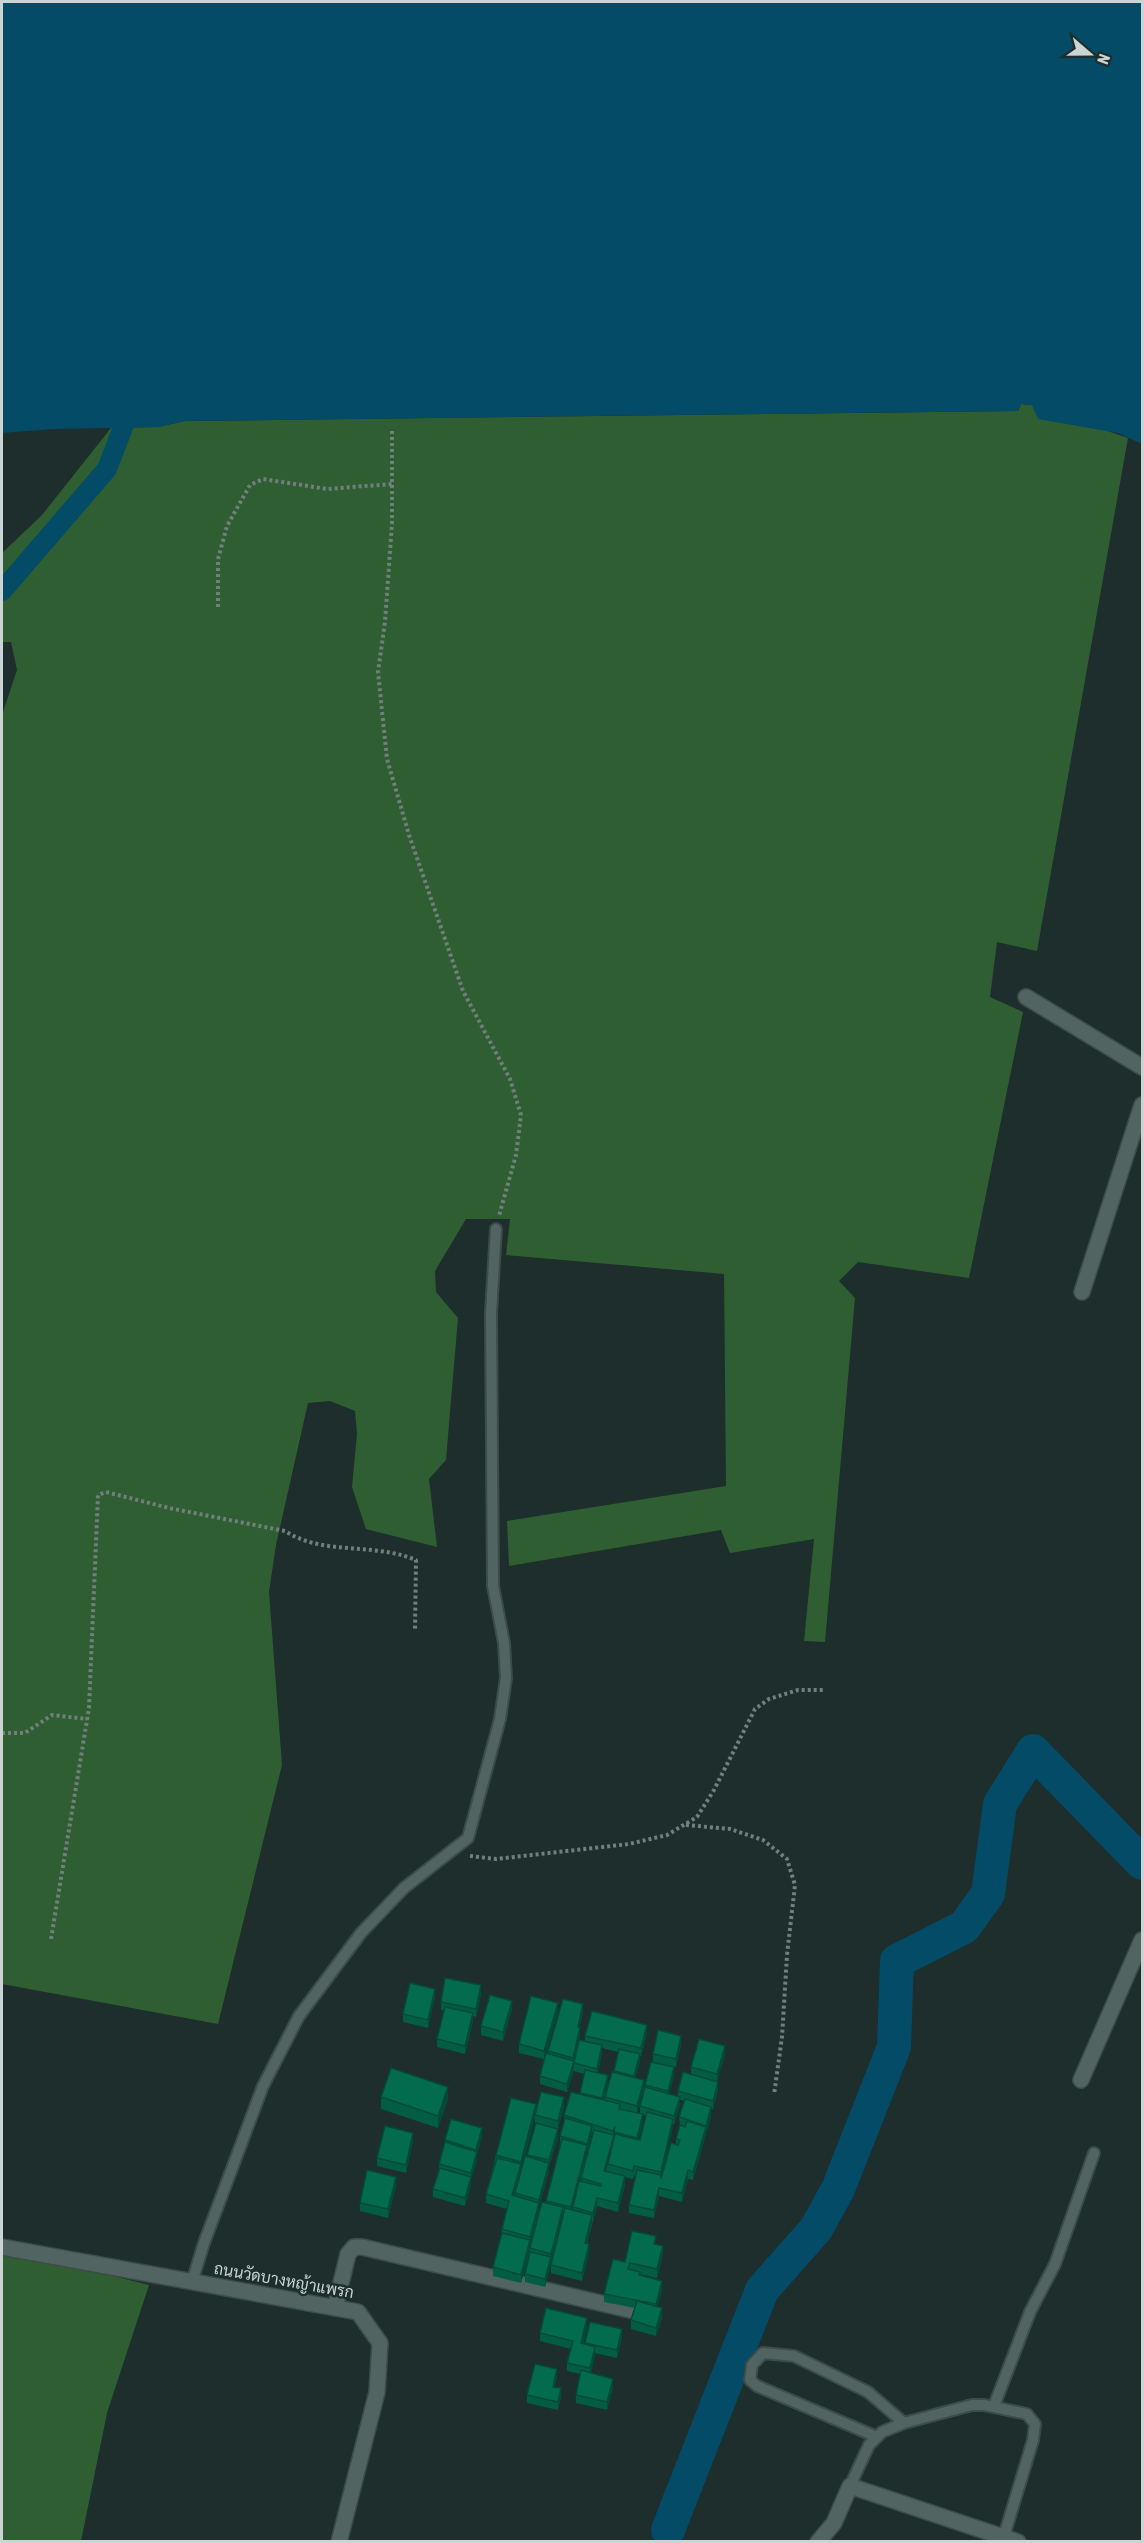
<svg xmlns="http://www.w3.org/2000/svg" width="1144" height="2543" viewBox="0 0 1144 2543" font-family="'Asap Condensed',Sarabun,sans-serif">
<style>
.green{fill:#2f5e32}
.water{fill:#034b66}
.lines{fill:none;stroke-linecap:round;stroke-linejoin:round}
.canal{stroke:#034b66;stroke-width:20}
.river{stroke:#034b66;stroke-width:34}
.service-casing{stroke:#3d4b49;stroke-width:14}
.minor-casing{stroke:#3d4b49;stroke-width:18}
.path{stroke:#717f7d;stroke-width:4;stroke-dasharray:3 3;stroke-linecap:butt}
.service{stroke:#516462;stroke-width:10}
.minor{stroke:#516462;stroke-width:15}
.wall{fill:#035d44;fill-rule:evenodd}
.shaded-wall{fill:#024c37}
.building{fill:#036c4f;stroke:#024c37;stroke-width:1.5}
.labels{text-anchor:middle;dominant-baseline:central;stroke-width:5;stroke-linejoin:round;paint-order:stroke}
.street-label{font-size:16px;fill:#cad4d3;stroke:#1d2e2c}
</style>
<rect width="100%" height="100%" fill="#1d2e2c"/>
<!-- green -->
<path class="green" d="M1021,404L1032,405L1128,438L1037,951L997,942L990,997L1023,1012L969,1278L858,1262L839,1281L855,1298L825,1642L804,1641L814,1539L730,1553L721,1530L509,1566L507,1521L726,1486L724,1274L506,1255L510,1219H466L435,1271L436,1292L458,1318L446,1460L429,1479L437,1547L366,1529L352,1487L357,1434L355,1411L330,1401L308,1403L276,1545L269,1592L282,1765L218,2024L2,1984V715L17,670L11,642H2V553L42,515L111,428L158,427L185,421L1018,411Z
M2,2248L149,2285L107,2413L81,2541H2Z"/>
<!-- water -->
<path class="water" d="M2,2H1142V444L1118,433L1038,419L1032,405L1021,404L1018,411L185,421L158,427L55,429L2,433Z"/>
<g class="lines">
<!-- canal -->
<path class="canal" d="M2,591L107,469L132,404"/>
<!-- river -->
<path class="river" d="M668,2530L762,2290L816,2229L838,2189L894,2047L897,1961L964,1927L988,1894L1000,1804L1033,1751L1142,1863"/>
<!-- service casing -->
<g class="service-casing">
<path id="service" d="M192,2282L204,2243L263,2086L299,2016L361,1933L404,1888L468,1838L500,1719L506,1678L504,1643L493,1586L491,1313L496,1229
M994,2406L1030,2312L1055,2264L1094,2153
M877,2437L757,2386L750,2380L752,2365L763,2353L794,2356L868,2392L904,2423
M850,2486L869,2445L882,2432L904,2423L972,2405H984L1027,2414L1035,2424L1033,2440L1004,2536"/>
</g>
<!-- minor casing -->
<g class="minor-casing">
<path id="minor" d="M1026,997L1142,1067
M1082,1292L1142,1105
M1081,2080L1142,1940
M2,2247L358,2312L380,2343L377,2392L339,2542
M335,2308L348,2254L354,2247H362L630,2310
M818,2542L834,2523L850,2486L1018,2542"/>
</g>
<!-- path -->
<path class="path" d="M392,431V523L385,622L378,672L387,759L409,835L463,991L510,1079L521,1115L516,1155L499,1216
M218,607V559L227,526L250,485L263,479L327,489L392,484
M2,1733H25L52,1715L87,1719
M686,1825L730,1829L763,1840L787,1859L795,1885L787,1955L782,2037L774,2095
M470,1856L496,1859L629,1844L667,1835L697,1817L714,1790L755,1709L769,1699L798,1690H825
M51,1939L89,1708L98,1495L106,1492L169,1508L285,1531C324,1556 372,1542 416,1560L415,1630"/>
<!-- service -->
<use href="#service" class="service"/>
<!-- minor -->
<use href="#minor" class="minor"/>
</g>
<!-- wall -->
<path class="wall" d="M481,1994L476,2017L473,2016V2021L465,2054L437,2047V2039L444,2010H441V2002Z
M435,1997L428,2028L403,2022V2014Z
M512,2009L503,2041L481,2035V2026Z
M558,2011L544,2059L519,2053V2044Z
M583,2012L579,2027L580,2035L574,2063L585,2041V2036L647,2033L641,2057L640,2056V2062L635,2078L644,2089L637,2113L640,2114V2106L645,2085L674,2076L669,2094L678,2097V2091L691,2074V2067L725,2054L717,2082L718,2090L713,2109H711V2116L693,2180L688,2179L682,2202L659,2196L654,2218L629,2213V2205L636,2175H634L633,2179L625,2177V2185L618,2212L597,2206L587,2244L589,2252L582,2281L551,2273V2265L564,2213H563L545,2287L525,2282V2274L530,2251L521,2283L493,2276V2267L507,2209L486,2203V2194L496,2155L536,2112L521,2172L527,2156L536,2124L535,2123V2115L564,2106L558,2129L549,2127L558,2137L549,2167V2171L539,2207V2211L530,2246L546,2203L561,2144H560V2136L564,2121V2115L580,2095L584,2074L574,2071V2069L567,2092L540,2084V2076L548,2051ZM602,2048L619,2052L614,2072L605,2097V2101H604L608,2083L598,2072L602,2053ZM680,2100L684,2101L679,2117L680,2126L676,2139V2144L663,2171L673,2124H674L680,2105ZM643,2115L646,2116L640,2140H638L643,2123ZM592,2133H593L581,2181H580Z
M681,2044L676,2067L653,2062V2054Z
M381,2097L448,2099L438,2128L381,2109Z
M482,2136L477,2155V2160L471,2179V2185L465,2206L433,2197V2189L439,2169V2164L445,2145V2140Z
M413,2141L406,2173L377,2166V2158Z
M396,2185L388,2218L360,2211V2203Z
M656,2244L663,2254L657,2278L640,2274V2275L662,2289L657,2307L662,2317L656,2336L631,2329V2320L635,2308L604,2302V2294L625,2262Z
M587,2326L583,2344H585V2343L622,2337L617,2358L595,2353L591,2373L613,2387L607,2410L576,2403V2395L580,2374L567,2371V2363L571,2349L540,2341V2333Z
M557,2377L554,2387L561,2397L558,2410L527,2403V2395Z"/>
<!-- shaded-wall -->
<path class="shaded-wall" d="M481,1985V1994L476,2017V2009Z
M435,1989V1997L428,2028V2020Z
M512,2001V2009L503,2041V2032Z
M558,2003V2011L544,2059V2051Z
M583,2004V2012L578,2035V2027Z
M473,2013V2021L465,2054V2046Z
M647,2025V2033L641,2057V2048Z
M580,2027V2035L574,2063V2069L567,2092V2084L573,2064V2058Z
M681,2036V2044L676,2067V2059Z
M602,2045V2053L597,2077V2069Z
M725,2046V2054L717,2082V2074Z
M640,2054V2062L634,2084V2076Z
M674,2067V2076L668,2099V2091Z
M608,2075V2083L602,2106V2098Z
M644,2080V2089L637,2114V2106Z
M718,2082V2090L713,2109V2101Z
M448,2087V2099L438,2128V2116Z
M564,2097V2106L558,2129V2121Z
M680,2097V2105L674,2124V2116Z
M536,2104V2112L521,2170V2162Z
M711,2107V2116L693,2180V2172Z
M643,2114V2123L637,2146V2138Z
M673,2119V2127L661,2178V2187V2172Z
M592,2126V2134L571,2215V2207L587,2147V2144Z
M615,2126L614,2132V2143L604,2179V2171L613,2139V2131Z
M482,2128V2136L477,2155V2160L471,2179V2185L465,2206V2198L471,2179V2173L476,2155V2150Z
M558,2129V2137L549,2167V2171L539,2207V2211L530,2244V2249L521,2283V2275L530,2242V2237L539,2204V2200L549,2165V2160Z
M413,2133V2141L406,2173V2165Z
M521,2164V2173L512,2203V2195Z
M688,2170V2179L682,2202V2193Z
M625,2176V2185L618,2212V2203Z
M396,2177V2185L388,2218V2209Z
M659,2188V2196L654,2218V2210Z
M597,2198V2206L593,2221V2213Z
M563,2207V2215L551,2262V2254Z
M592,2215V2223L585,2251V2243Z
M589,2244V2252L582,2281V2273Z
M663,2246V2254L657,2278V2269Z
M551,2257V2265L545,2287V2279Z
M662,2281V2289L656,2312V2304Z
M662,2308V2317L656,2336V2328Z
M587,2318V2326L581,2352V2343Z
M622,2329V2337L617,2358V2350Z
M595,2347V2355L590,2377V2368Z
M557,2369V2377L553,2395V2387Z
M613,2379V2387L607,2410V2402Z
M561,2388V2397L558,2410V2402Z"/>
<!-- building -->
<path class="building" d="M445,1978L481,1985L476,2009L441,2002Z
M410,1983L435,1989L428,2020L403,2014Z
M490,1995L512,2001L503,2032L481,2026Z
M531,1996L558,2003L544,2051L519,2044Z
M563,1999L583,2004L578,2027H580L573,2058L548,2051Z
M445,2007L473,2013L465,2046L437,2039Z
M592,2011L647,2025L641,2048L585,2036Z
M658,2030L681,2036L676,2059L653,2054Z
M699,2039L725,2046L717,2074L691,2067Z
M579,2040L602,2045L597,2069L574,2063Z
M619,2049L640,2054L634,2076L614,2071Z
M546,2053L574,2061L567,2084L540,2076Z
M651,2062L674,2067L668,2091L645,2085Z
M391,2068L448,2087L438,2116L381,2097Z
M585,2070L608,2075L602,2098L580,2093Z
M612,2072L644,2080L637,2106L605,2097Z
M683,2072L718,2082L713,2101L678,2091Z
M645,2087L680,2097L674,2116L640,2106Z
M541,2092L564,2097L558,2121L535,2115Z
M571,2092L620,2104L619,2109L643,2114L637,2138L614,2132L615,2126L613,2131L564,2115Z
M511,2098L536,2104L521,2162L496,2155Z
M685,2099L711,2107L706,2126L679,2117Z
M647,2112L673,2119L661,2172L634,2166L633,2171L608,2164L615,2134L640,2140Z
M565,2118L592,2126L587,2144L560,2136Z
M451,2119L482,2128L476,2150L445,2140Z
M687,2121L706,2127L693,2172L688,2170L682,2193L659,2188L654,2210L629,2205L637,2170L661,2175V2179L671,2143L678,2145L680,2140L676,2139L680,2125L685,2127Z
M536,2123L558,2129L549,2160L527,2155Z
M385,2126L413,2133L406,2165L377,2158Z
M594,2130L614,2135L604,2171L625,2176L618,2203L597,2198L593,2213L573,2207L579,2181L601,2186V2184L581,2178Z
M562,2139L587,2145L571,2207L546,2201Z
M445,2142L477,2152L471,2173L439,2164Z
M525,2156L549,2163L539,2200L515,2193Z
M497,2158L521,2164L512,2195L539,2203L530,2237L502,2229L509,2201L486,2194Z
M440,2168L471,2177L465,2198L433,2189Z
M367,2170L396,2177L388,2209L360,2203Z
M542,2202L563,2207L551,2254L530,2248Z
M565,2208L592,2215L585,2243L589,2244L582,2273L551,2265Z
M632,2231L656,2236L654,2244L663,2246L657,2269L630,2263L628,2269L640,2272L639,2275L662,2281L656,2304L604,2294L613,2259L625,2262Z
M502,2233L530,2240L521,2275L493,2267Z
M530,2252L551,2257L545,2279L525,2274Z
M637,2301L662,2308L656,2328L631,2320Z
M546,2308L587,2318L581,2343L595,2347L590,2368L567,2363L573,2341L540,2333Z
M590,2322L622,2329L617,2350L585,2343Z
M535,2364L557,2369L553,2387L561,2388L558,2402L527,2395Z
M581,2370L613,2379L607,2402L576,2395Z"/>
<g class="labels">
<!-- street labels -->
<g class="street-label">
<text transform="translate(284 2280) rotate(10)">ถนนวัดบางหญ้าแพรก</text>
</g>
</g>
<!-- border -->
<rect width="1144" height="2543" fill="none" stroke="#cad4d3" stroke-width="6"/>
<!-- north arrow -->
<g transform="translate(1090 54) rotate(110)" stroke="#1d2e2c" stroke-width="4.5" paint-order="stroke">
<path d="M0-4.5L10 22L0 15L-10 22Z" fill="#cad4d3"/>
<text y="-9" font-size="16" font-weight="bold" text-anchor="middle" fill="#cad4d3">N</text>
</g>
</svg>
